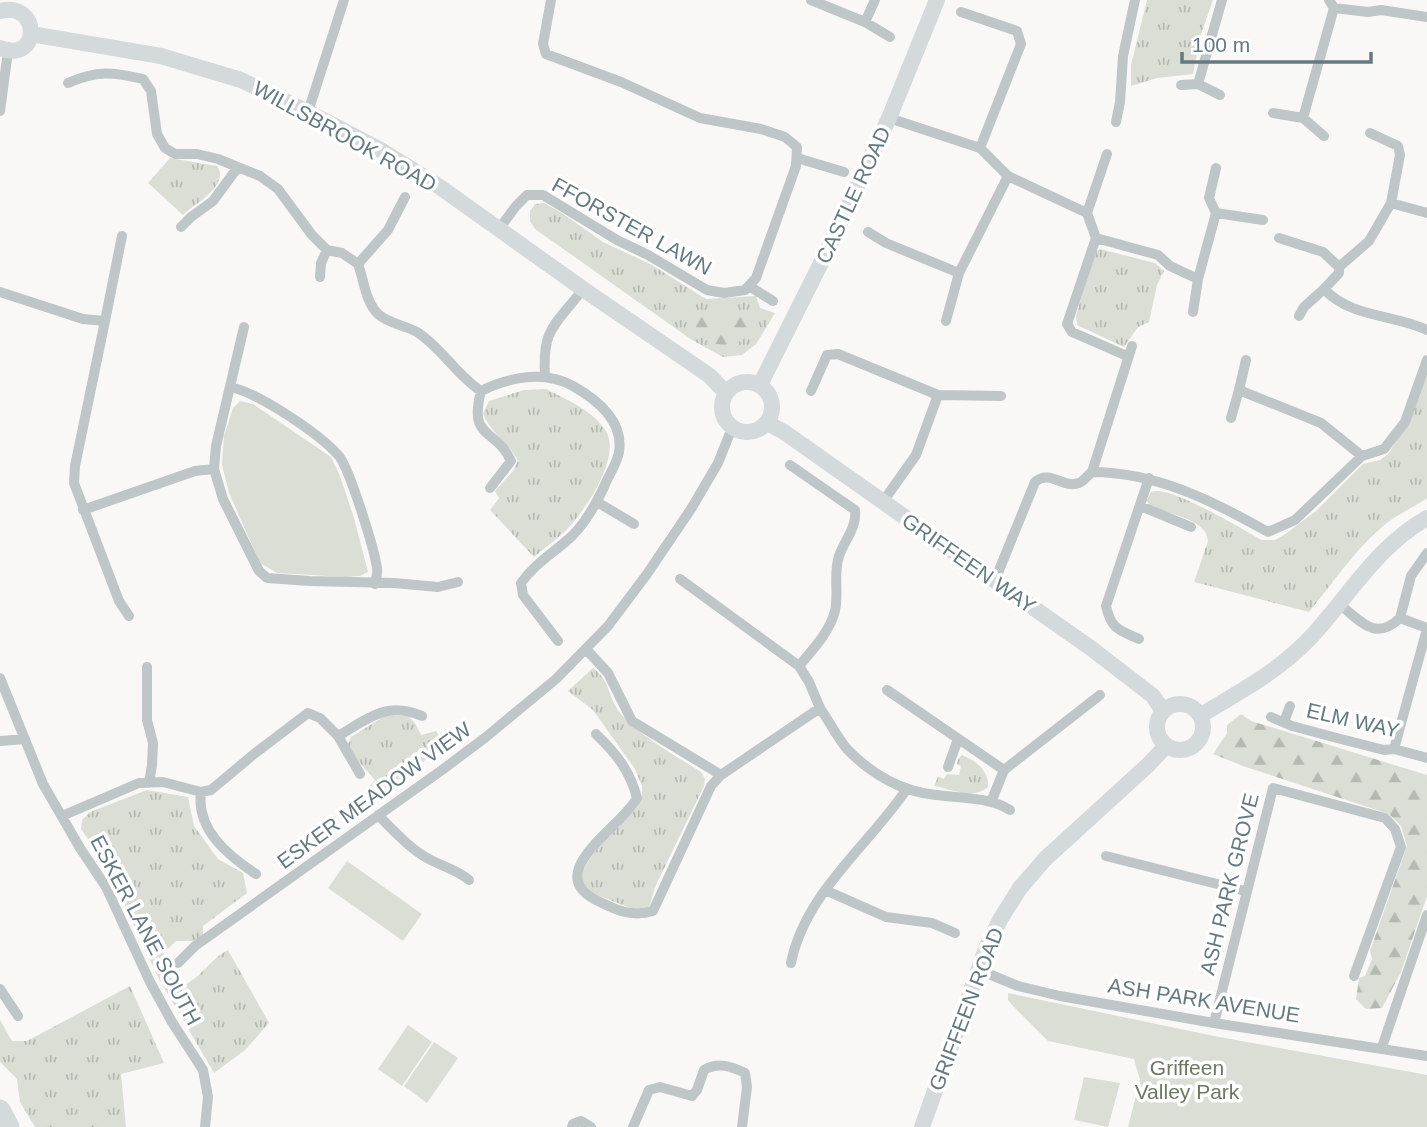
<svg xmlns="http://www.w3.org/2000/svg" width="1427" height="1127" viewBox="0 0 1427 1127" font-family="Arial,sans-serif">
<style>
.grass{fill:url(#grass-tufts)}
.forest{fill:url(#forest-firs)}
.green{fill:#daded5}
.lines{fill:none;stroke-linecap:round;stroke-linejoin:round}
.street{stroke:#bfc6c8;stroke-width:10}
.secondary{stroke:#d4d9dc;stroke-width:16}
.highway{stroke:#d4d9dc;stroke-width:21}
.labels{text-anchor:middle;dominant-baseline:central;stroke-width:7;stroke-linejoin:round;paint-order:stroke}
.street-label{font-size:21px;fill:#647a81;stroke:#fff}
.park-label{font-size:21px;fill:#6b7963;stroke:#fff}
</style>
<defs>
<pattern id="grass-tufts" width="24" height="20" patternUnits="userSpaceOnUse" patternTransform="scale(1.75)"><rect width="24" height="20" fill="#daded5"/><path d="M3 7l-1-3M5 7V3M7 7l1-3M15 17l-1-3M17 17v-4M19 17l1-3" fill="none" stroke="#b4b9b2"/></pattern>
<pattern id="forest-firs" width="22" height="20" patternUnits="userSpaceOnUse" patternTransform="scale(1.75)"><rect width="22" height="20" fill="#daded5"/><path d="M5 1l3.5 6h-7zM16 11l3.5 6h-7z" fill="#b4b9b2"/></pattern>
</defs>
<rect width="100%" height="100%" fill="#f9f8f6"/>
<!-- grass -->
<path class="grass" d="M1147,0H1213L1201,34L1193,74L1157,78L1131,86V65Z
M170,158L217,166C230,185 196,203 183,215L148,183Z
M544,203L562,213L603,242L652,265L706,299L756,296L760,308L775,313L756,344L742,355L723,357L692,340L535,229L530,221V211L535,204Z
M1100,249L1155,263L1164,271L1157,285L1149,322L1138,327L1124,347L1077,325L1076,316L1094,253Z
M1427,375V498C1413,508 1395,515 1381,528C1353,552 1332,584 1309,612L1194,582L1208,541C1207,519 1168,514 1151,507L1147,501L1151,492C1169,484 1243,530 1262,540H1275L1284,535L1316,511L1363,464L1380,460L1388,454L1396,442Z
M546,389C566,399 596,412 607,433C619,460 588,505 571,525C560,537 546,547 534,557L490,510L499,498L495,491L513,471L518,461C510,443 493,436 483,414L489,401L524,390Z
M593,668C611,681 608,699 621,714C644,739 673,754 701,772L705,779L704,786L655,887L649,908L638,911L587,891C585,887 583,884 582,881C579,860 624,822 638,806L642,796V786L635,769L593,710L568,691Z
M386,715L408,716L415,723L421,735L436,731L445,746L371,799L366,790L375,780L346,748L351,737Z
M962,755C977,761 989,771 988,787C973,800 951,789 934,786L938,777L944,779L947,774L959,775L961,766L957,764L958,759Z
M147,790L188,797L194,826L218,859L243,873L247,893L203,926V937L194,941H176L163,954L162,972L183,986C203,976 209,960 228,950L269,1023L245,1050L214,1073L159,979L103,860L81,829L82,820L90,812Z
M130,986L164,1063L121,1074L126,1127H35L20,1102L17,1079L0,1062V1020L12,1041H27Z"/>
<!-- forest -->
<path class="forest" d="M743,312L753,316L754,329C737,351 713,348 694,332L696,313L727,319Z
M1241,714L1251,721L1427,775V896L1401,972L1382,1008L1366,1009L1356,999L1359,978L1365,976L1372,959L1370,951L1407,846L1401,826L1389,814L1243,766L1213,754L1227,733V725Z"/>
<!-- green -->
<path class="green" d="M240,401L253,404L331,457L340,476L354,518L368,572L360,576L346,577L277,573L260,563L229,493L222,465L224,436L233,408Z
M347,861L422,914L403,941L328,888Z
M1008,993L1214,1036L1427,1075V1127H1128L1140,1080L1134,1059L1048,1041L1014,1007L1008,1000Z
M408,1025L432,1042L402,1086L378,1069Z
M434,1042L458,1058L427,1103L404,1086Z
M1084,1077L1120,1083L1108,1127L1074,1120Z"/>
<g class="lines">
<!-- street -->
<path class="street" d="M811,0L865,22L890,37
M1329,0L1334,8L1368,12L1381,10L1427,17
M961,12L1017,31L1021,44L980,148
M865,22L875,0
M68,83C97,70 113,72 143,79L151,91L157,134L165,148L175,154H197L218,159L260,176L278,189L312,235L327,250L342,253L358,264C364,280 365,301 378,314C389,324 405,325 417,332C442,348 457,376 481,391C509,377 544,370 573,386C596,399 624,421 619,452C617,464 608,476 604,487C596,504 585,523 572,536C555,552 535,563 521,583L523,595L558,641
M1181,85L1198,84
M1220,95L1198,84L1222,0
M0,111L8,51
M308,112L344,0
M1273,113L1303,118
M889,118L980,148L1008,176L1087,213L1096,238L1158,255L1170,266L1198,279L1216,213L1263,220
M1116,122L1120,102L1123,56L1135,0
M1370,133L1398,146L1400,155L1391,203L1369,241L1339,267V273L1324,289C1351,318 1394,314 1427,330
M1324,136L1303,118L1334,8
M797,158L844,172
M1391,203L1427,213
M1087,213L1107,154
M1216,213L1209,198L1216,168
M181,227L191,217L213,201L238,167
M499,229L516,206L527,195H543L617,240L648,255L707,290L724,293L745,290L756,278L796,166L797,147L785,137L761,129L700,118L621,82L546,54L543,44L551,0
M868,232L886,243L959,273
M1096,238L1067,324L1072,332L1127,356
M1279,238L1323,252L1339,267
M358,264L388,230L405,197
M320,277L321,263L327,250
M749,286L773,301
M0,292L83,319L105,321L75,466L74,483L119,601L129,616
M1193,312L1198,279
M1299,316L1304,307L1324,289
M105,321L122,236
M946,321L959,273L1008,176
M244,327L216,446L214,469L223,499L259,571L267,578L310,581L394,583L438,587L458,582
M545,376C542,327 556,325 583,289
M231,387C260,394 320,434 339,456C350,470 374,548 377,568C378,573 376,578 375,584
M1239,390L1246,360
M481,391C468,441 496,427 511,461L490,488
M811,391L827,355L838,354L938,395
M1231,418L1239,390L1321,423L1362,456
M790,465L855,510C857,528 845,539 839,556C833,574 839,593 835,611C829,633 813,649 799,666
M1092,472C1156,472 1213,501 1268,532L1295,520L1362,456L1384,449L1405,422L1427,360
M597,502L634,524
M882,503L916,455L938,395L1001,396
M1140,506L1191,527
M83,510L195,471L214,469
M680,579L799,666L809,682L820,708
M995,580L1035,482C1050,469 1063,489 1079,483C1084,481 1088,475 1092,472L1132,346
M1339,604C1361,621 1375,642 1400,618
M1400,618L1411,576L1427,553
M1400,618L1427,628
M1139,639C1119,630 1111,629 1106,606L1149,478
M586,649L608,673L632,721L721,775
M147,667V720L153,743L152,765L149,783
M0,678L43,784L80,848L106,887L150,982L172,1022L203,1070L208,1097L205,1127
M887,690L1004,770
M1271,717L1292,726L1337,738L1384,750L1394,749L1427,758
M1284,722L1290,706
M596,734C616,753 630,771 637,798C621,828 538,874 600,902C618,911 633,917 653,911L711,786L721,775L820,708C829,721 837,737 847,749C871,774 902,792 936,795C960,798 989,797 1010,810
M338,736L360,774
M0,741L25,739
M1394,749L1427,629
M948,767L958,739
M201,792C196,829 227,855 256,874
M991,802L1004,770L1100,695
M378,815C393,830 410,849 429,859C443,867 456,869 469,880
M62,816L139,783L163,782L201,792L211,790L254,754L308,713L320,718L338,736C369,718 386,701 422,716
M1106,856L1245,891
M825,890L886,917L932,923L955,933
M178,963L195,946L442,770L486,737L556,679L608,626L647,574L691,509L718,463L732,428
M791,963C805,893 868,846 906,790
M979,970L1018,986L1060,996L1214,1023L1427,1056
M0,989L18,1016
M1214,1023L1273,788L1385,818L1395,829L1401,847L1354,976
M1382,1047L1427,915
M572,1127L573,1124L581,1121L591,1127
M633,1127L649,1090L660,1087L692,1096L697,1090L704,1070C718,1062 731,1066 745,1073L747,1087L742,1127"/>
<!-- secondary -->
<path class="secondary" d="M0,11C40,0 42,64 0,48
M31,34L161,56L241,80L308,112L379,149L437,185L583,289L710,376L726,393
M722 407a25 25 0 1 1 50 0a25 25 0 1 1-50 0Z
M760,385L829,247L889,118L937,0
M767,423L784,432L1092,649L1153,696L1163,711
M1157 727a23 23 0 1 1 46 0a23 23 0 1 1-46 0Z
M1201,715C1240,692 1279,671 1311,637C1350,595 1375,548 1427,518
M922,1127L987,946L1001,918L1020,888L1045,859L1148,765L1166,746"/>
<!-- highway -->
<path class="highway" d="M0,1110L9,1127"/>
</g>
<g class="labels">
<!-- street labels -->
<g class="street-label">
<text transform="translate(345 136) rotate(29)">WILLSBROOK ROAD</text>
<text transform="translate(853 195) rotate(-65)">CASTLE ROAD</text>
<text transform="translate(632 226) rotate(29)">FFORSTER LAWN</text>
<text transform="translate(969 563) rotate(35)">GRIFFEEN WAY</text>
<text transform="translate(1353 720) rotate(13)">ELM WAY</text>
<text transform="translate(374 795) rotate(-36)">ESKER MEADOW VIEW</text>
<text transform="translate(1229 884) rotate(-76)">ASH PARK GROVE</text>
<text transform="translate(146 930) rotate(62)">ESKER LANE SOUTH</text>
<text transform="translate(1204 1000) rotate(9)">ASH PARK AVENUE</text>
<text transform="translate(966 1009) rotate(-69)">GRIFFEEN ROAD</text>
</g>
<!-- park labels -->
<g class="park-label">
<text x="1187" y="1067">Griffeen<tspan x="1187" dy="24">Valley Park</tspan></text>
</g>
</g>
<!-- scale -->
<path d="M1182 52v10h189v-10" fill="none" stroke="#647a81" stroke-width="3.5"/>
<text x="1192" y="52" font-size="21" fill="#647a81" stroke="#ffffff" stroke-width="5" paint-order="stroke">100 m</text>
</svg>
